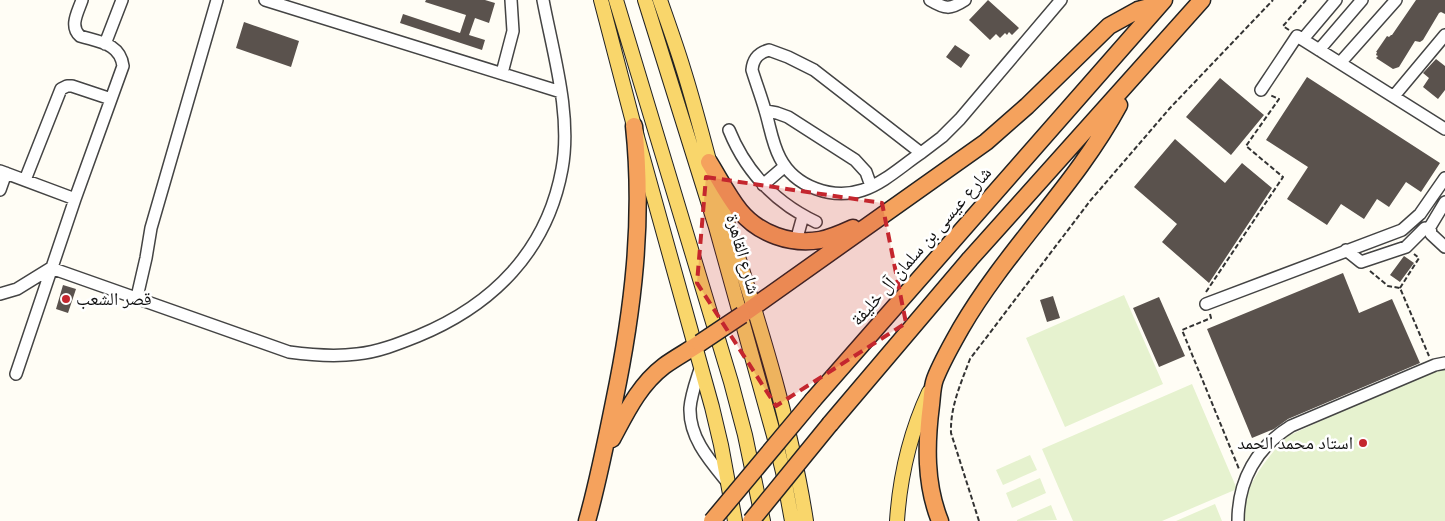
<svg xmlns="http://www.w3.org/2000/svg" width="1445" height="521" viewBox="0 0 1445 521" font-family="'Times New Roman','Noto Naskh Arabic',serif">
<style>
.pitch{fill:#e6f2cf}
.building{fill:#5a524d}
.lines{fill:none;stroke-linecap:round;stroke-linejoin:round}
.minor-casing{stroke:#444;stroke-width:14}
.major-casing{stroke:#222;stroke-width:16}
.highway-casing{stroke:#222;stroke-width:19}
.path{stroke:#333;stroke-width:2;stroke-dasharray:5 2.5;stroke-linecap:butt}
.minor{stroke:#fff;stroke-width:11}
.major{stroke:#f9d66b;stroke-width:14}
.highway{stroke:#f5a25d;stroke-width:16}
.highway-bridge-casing{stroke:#222;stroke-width:19;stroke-linecap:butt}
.highway-bridge{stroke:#f5a25d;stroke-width:16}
.marked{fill:#c4262e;fill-opacity:0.2;stroke:#c4262e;stroke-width:4;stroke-dasharray:10 6;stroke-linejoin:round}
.poi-dot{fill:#c4262e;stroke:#fff;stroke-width:2}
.labels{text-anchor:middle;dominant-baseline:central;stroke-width:5;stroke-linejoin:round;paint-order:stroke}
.street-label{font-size:18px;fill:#111;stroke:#fff}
.poi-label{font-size:18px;fill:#111;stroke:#fff;text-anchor:start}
</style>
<rect width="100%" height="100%" fill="#fffdf5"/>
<!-- pitch -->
<path class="pitch" d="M1124,295L1163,384L1065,427L1026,338Z
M1445,370V521H1244C1244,515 1244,508 1245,501C1250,479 1272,451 1288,436L1423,374Z
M1192,384L1237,489L1162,521H1073L1042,449Z
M1030,455L1037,470L1003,485L996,470Z
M1040,478L1046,493L1012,508L1006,493Z
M1215,504L1222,521H1176Z
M1051,505L1057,520L1017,521V520Z"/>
<!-- building -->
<path class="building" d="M426,0H485L495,3L489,23L475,18L469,35L485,40L482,50L400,23L403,14L460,33L466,15L425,2Z
M988,0L1019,28L1012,35L1009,32L1007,35L1005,33L1000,38L996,34L990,40L969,20Z
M1416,0H1445V14L1441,12L1439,13L1423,40L1420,42L1415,41L1399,67L1393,69L1376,58L1378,56L1376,55L1377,52H1376L1387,36L1389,37L1391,35H1392Z
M244,22L299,41L291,67L236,48Z
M955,45L970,55L961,68L946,57Z
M1436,59L1445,66V90L1438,99L1423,87L1429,78L1423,73Z
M1307,77L1440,163L1421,192L1406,182L1389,207L1377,199L1364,219L1341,204L1327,225L1287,199L1308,167L1266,140Z
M1220,78L1264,115L1231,155L1186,117Z
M1175,139L1225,183L1242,163L1272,188L1209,283L1162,242L1177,224L1134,187Z
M1404,256L1414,263L1400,282L1390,275Z
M1343,273L1359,313L1392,299L1420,363L1288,419L1274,429L1252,438L1207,329Z
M63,285L76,289L68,313L56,309Z
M1053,296L1060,318L1047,322L1040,300Z
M1159,297L1185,356L1159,367L1133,308Z"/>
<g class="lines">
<!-- minor casing -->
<g class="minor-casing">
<path id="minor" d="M265,0L561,92
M930,0C945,9 950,10 965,0
M1303,39L1336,0
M105,44L122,0
M769,50L788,57L814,70L921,153C903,165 884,183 863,190C832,200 795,187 780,158C772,143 770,126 765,110C761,96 756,83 752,70C753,59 758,53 769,50Z
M1319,50L1362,0
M1340,63L1396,0
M502,73L513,31L511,0
M1261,90L1297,36L1445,129
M1394,96L1445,35
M766,111L777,113L788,117L855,160L866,172L871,186
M729,130C746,172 774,202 816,222
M921,153L942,137L960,119L1061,0
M0,171L75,199
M25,180L61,89L67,86H72L111,99
M763,185L785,166
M0,190L6,173
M1445,202L1430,227L1431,234L1445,247
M796,241L803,216
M1346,250L1361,262L1406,247L1425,228
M0,294L17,289L51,268L289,352C311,355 334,357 357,354C378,352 398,344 418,336C493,305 547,251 562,169C572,115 553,53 543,0
M137,297L146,258L151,228L217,0
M1206,304L1402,230L1420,214L1445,178
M701,366C697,379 691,394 690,408C689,438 710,461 728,483
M16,374L75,199L123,66C120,43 99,42 80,36C69,26 78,12 82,0
M1238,521C1238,480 1257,447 1291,426L1435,365L1445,363"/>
</g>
<!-- major casing -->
<g class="major-casing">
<path id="major" d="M601,0L634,126L712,407L721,445L735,521
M616,0L731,382L745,435L763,521
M645,0L716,227L776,443L783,472L792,521
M660,0C668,23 676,45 683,68C697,112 707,156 720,199C753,305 789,411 806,521
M897,521C900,475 910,433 929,392"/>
</g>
<!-- highway casing -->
<g class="highway-casing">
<path id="highway" d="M709,162C719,178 728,196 740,211C759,234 791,245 820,240C831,238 842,233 853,228
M742,315L986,142L1027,106L1109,26L1138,10L1160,4
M813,400L1164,0
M830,424L970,259L1202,0
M612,439C626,413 639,385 664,366C675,358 688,351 700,343
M587,521C598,482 606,442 614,402C633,311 644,220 634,126
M940,521C925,484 926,444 931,405C932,397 932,387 935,379C942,361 952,344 961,328C1007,249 1076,185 1119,105"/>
</g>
<!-- path -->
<path class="path" d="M1289,30L1283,26L1306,0
M1370,271L1388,286L1400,288L1429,356
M1400,288L1419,258L1414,254
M1206,292L1283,177L1246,146L1279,99L1270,95
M1210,314L1211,318L1182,330L1239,469
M979,521L951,433C950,407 961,383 970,359L1090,201L1170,108L1273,0"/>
<!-- minor -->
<use href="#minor" class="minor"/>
<!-- major -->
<use href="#major" class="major"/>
<!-- highway -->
<use href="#highway" class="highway"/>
<!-- highway-bridge casing -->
<g class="highway-bridge-casing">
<path id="highway-bridge" d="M700,343L742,315
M712,521L813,400
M751,521L830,424"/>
</g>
<!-- highway-bridge -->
<use href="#highway-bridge" class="highway-bridge"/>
</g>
<!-- marked area -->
<path class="marked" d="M706,177L882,203L906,323L776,406L697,283Z"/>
<!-- markers -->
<g class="poi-dot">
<circle cx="66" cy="299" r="5"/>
<circle cx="1363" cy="443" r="5"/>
</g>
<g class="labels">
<!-- street labels -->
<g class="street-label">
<text transform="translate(921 246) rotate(-49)">شارع عيسى بن سلمان آل خليفة</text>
<text transform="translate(743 254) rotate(74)">شارع القاهرة</text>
</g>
<!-- poi labels -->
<g class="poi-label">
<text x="76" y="299">قصر الشعب</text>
<text x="1353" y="443" text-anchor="end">استاد محمد الحمد</text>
</g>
</g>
</svg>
